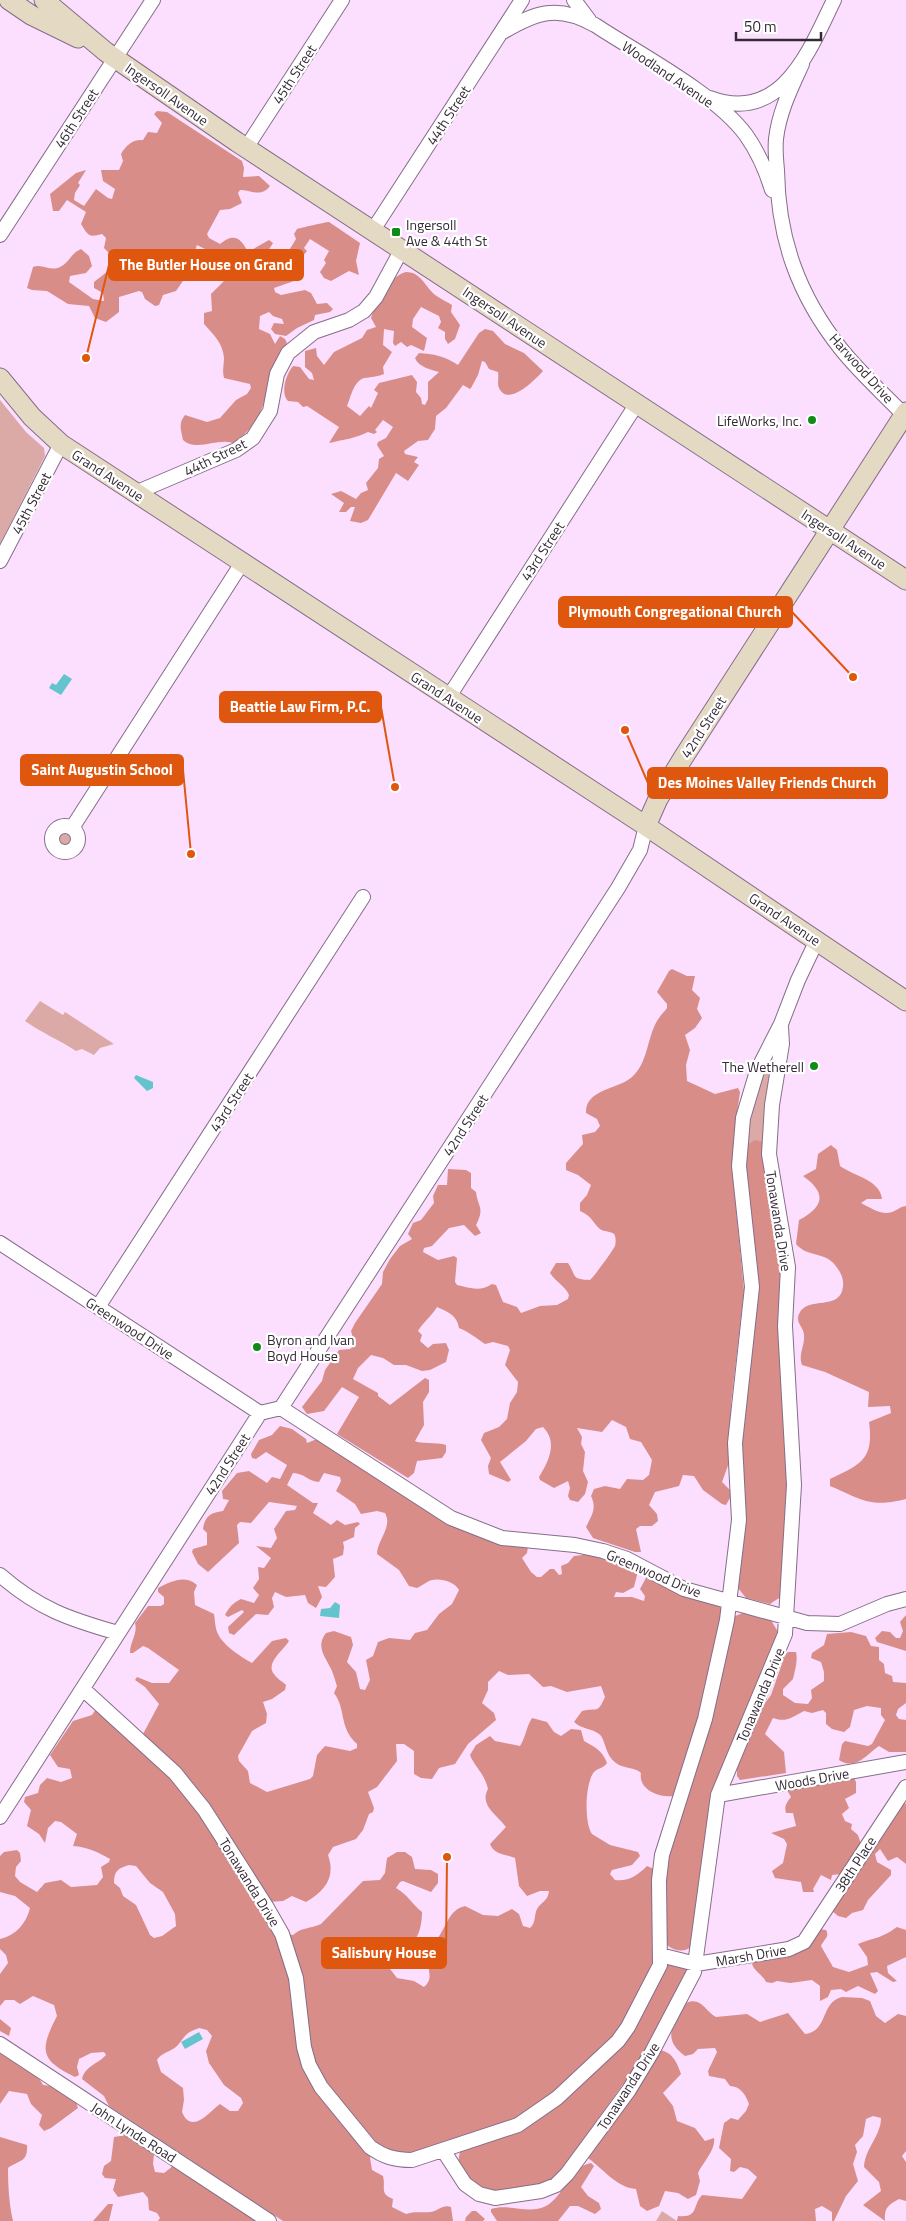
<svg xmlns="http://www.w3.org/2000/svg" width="906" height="2221" viewBox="0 0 906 2221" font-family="'Titillium Web',sans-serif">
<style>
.green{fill:#dbaaa6}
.forest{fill:#d88d89;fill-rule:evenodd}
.water{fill:#64c4cd}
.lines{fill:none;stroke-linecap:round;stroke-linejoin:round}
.street-casing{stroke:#866d88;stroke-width:16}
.secondary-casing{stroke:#866d88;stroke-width:21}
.street{stroke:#fff;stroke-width:14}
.secondary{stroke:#e4dac4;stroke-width:19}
.poi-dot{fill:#0e8c17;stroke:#fff;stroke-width:2}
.labels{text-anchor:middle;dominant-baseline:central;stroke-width:4.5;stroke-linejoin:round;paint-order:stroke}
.street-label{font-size:14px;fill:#342a36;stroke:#fff}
.poi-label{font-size:14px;fill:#342a36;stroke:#fff;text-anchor:start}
.leader{fill:none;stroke:#df570e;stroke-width:2}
.callout-dot{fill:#df570e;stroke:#fff;stroke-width:2}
.callout{fill:#df570e;stroke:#df570e;stroke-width:2}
.callout-label{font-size:15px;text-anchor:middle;font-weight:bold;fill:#fff}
</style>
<rect width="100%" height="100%" fill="#fcdfff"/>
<!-- green -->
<path class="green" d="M0,400L26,432L44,448L45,456L0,544Z
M56 840a8 8 0 1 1 16 0a8 8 0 1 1-16 0Z
M40,1001L63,1015L65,1012L114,1044L100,1048L94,1055L82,1049L76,1051C59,1040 42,1033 25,1021Z
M775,1045L764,1142L744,1147L755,1092Z
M662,2211L677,2221H656Z"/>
<!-- forest -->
<path class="forest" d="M157,111L167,112L242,161L244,168L243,177L259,176L270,186C261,198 251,190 240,190L238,193L242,203L230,209L220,210L207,234L209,238L220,244C235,232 241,239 248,252L269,240L273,243L268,251L279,258L285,250L288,252L296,239L294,234L297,229C300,228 326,222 329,222L360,243L356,261L359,275L349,271L331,281L324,278L320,272L326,263L324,260L329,251L310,239L304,248L307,251L295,265L299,277L294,281L274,288L275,292L281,295L305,290L311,293L317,304L327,303L333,309L330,312L315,315L314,320L297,328L286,336L275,334L271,329L274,323L284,324L282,319L273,316L269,312L260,316L259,329L270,334L275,344L280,336L285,339L287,343C258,381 277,414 233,443C217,438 196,452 183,440C181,429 178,424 185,415L207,422L220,418L236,400L247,394L251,388L250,384L224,378C222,371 224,365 224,358C223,343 213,334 204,324V313L212,311L211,294L230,275L222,267L218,268L207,250L197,245L187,275L176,291L163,295L159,305L155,306L145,299L142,292L139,291L119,297V312L106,322L95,318L89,306L68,304L47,291L32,290L27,288L33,267C42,263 50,272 60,267C69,263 71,253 81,249L89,256L92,266L86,273L70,276L69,282L93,299L104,301L103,293L94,288V282C105,273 113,271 110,254L104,248L106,238L102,234C88,238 88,235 81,224L86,212L67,200L59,211H53L50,194L76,173L86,170L78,183L80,185L75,193L74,200L84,206L96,189L108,198L112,199L115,189L103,181L101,170H119L123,161L121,154C126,145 133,139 143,140L148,132L157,133L162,123L154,114Z
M406,272C419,272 424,283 431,291C436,297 446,301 452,305L451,312L460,325L455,339L448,344L445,339V332L438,328L441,322L439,316L421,307L413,319L412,327L427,338L424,351L411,345L407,347L401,342L395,346L393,343L394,331L384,329L383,345L392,352L383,367L384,374C377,377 371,377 364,378C353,382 351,397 347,406L360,416L369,406L371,408L378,393L374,390L379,383L412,375L417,382L416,392L421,398L422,404L425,405L428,399V382L439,372C432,370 418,367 415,358L419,353C433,354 445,356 458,365L479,333L485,329L493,331L505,344L524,353L543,371C534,381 508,407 499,388C497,383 499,377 498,372L489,369L485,362L482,361L478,375L471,388L470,389L463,385L446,408L436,416L435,429L428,440L418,441L404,451L405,454L418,457L414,462L419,465L408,481L396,473L368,520L361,523L350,521L355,507H351L346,512H339L344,503L331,494L341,491L356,499L361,493L368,490L366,483L378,468L379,459L384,456L377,445L378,442L386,438L393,427L383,420L375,430L377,432L374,434L368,432C357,438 342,440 329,443L339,427L307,406L303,407L298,402L288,401C280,393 286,374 293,366L300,367L309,379L314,380L312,373L305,367V351L316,348L317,356L324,365L334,352L362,338L367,330L376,327L371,318C376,303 389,276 406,272Z
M672,969L687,976H695L692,990L700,998L697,1009L702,1018L695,1028L685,1035L690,1050L686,1065L687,1081L715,1094L738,1088L740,1092L734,1134L732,1168L744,1291L731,1404L730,1460L722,1482L730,1490V1498L726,1505L722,1504L703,1490L694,1476L683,1475L679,1486L655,1492L649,1505L657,1514L658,1521L652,1526H640L636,1529L641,1552H635L593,1538L586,1527C592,1515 597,1508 591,1496L594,1489L605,1486L620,1489L627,1479L643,1480L649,1475L652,1460L641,1442L630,1439L626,1427L612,1420L602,1432L577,1428L582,1437L581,1444L585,1452L583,1471L588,1482L585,1494L578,1502L570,1500L568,1496L570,1488L568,1481L554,1488L540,1480L539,1477C549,1461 558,1442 543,1427L536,1429L526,1441L500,1462L511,1480L508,1482L489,1474L488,1466L491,1458L481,1440L484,1433L499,1427L507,1419L510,1403L517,1392L518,1382L505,1365L510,1350L508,1346L493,1342L485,1344C476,1338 469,1332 459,1328C457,1315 448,1312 437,1307C431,1317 424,1321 418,1331L422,1335L420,1341L428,1348L433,1344L446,1343L449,1350L446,1362L430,1370L422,1371L406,1365H394L383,1358L371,1355L358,1368L353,1379L378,1393V1396L390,1405L425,1378L429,1380V1392L423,1402L424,1425L415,1441C420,1444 437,1442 446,1445V1452L442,1458L417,1461L414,1473L408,1478L337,1434L359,1397L342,1387L324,1411L307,1414L302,1407L322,1381L325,1370L339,1350L350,1349L355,1345L351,1331L355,1323L382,1284L383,1272L390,1259L400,1246L412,1239L408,1234L413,1223L421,1220L434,1203L433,1196L438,1185H447L448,1169L466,1170L471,1173V1188L476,1192C478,1208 485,1207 476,1225L481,1233L475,1236L464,1225L449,1228L432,1246L424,1248L423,1252L438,1260L454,1256L457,1258L455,1282L457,1285C470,1288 480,1292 492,1284L496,1285L503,1302L517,1307L521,1313L540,1306L557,1305L568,1299L569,1295C565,1286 556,1282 550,1273L556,1263H568C577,1276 570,1279 590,1280C593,1278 614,1249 615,1246C616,1243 616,1236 614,1234C611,1231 604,1232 600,1229C592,1222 592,1216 580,1211V1203L587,1195L591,1185L578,1175L566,1170V1163L583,1144L582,1135L595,1132L600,1126L597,1119L586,1113C585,1089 619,1089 632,1077C648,1063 647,1038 657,1021C660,1016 664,1012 667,1008V1004L657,992L669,971Z
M755,1140L764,1142L766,1180L783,1267L789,1511L782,1596L770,1604L746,1598L738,1588L744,1520L741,1433L744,1389L747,1199L744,1147Z
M831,1145L837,1150L840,1166C856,1177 880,1180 882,1199H867L861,1203C869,1207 882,1216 892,1212C898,1210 899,1207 906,1206V1499C870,1508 863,1500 830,1486V1479C861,1464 874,1460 869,1422L891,1413L890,1406L868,1407L869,1392L825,1372L802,1365C798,1354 805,1346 804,1335C804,1327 795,1323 799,1314C807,1295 841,1312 843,1286C844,1278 840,1271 835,1265C824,1251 808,1258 796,1244L799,1220C824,1207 827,1193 803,1176L816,1169L818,1154Z
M280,1426L292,1429L306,1439L307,1443L317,1439L448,1523L491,1540L528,1547L527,1553L522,1558L531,1572L537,1577H541L550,1569H554L559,1575L562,1574L561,1566L568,1563L574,1556L583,1555V1552L621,1563L638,1571L634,1587L623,1593L616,1592L614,1597H632L644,1601L645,1596L640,1589L647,1576L676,1592L721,1607L723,1610L704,1702L674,1796C660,1798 638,1790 641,1773C635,1767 624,1769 616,1763C604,1754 606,1739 599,1734C591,1728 581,1729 574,1722L582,1711C597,1707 597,1715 605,1697L601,1686L567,1692L551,1686L543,1687L529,1674L508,1675L499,1671L488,1682V1690L482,1703L494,1713L496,1720L468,1744L455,1764L439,1768L432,1779L421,1778L414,1774V1751L404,1744H396L397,1761L377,1787L368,1792L374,1808L373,1812L369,1814L363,1830L356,1839L333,1847L328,1855C336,1877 325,1891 306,1902L292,1896L283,1901L269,1902L143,1734L159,1704L145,1687L135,1680L137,1677L152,1683H169L179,1670L148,1648L143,1646L133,1653H130C130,1641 138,1634 135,1623L148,1606H161L164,1604V1597L158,1592V1588C170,1582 185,1574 197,1585L194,1592L195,1605L214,1614C215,1620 215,1628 218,1634C223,1645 241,1657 252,1663L272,1641L286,1638L289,1641C283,1651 265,1663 274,1674C277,1679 282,1681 286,1685L285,1690L272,1699L263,1702L267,1714L266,1723L252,1731L238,1756L239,1761L248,1771L250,1783L267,1792L310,1779L313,1776L317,1755L325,1746L350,1751L357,1748V1744C338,1726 347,1711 334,1693L337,1686C335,1680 333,1672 330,1667C324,1655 316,1646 326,1633L334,1631L351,1637L353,1645L347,1662L356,1672L360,1689L365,1690L370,1680L366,1660L373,1656L378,1642L389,1638L410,1640L415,1633L427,1630L439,1614L452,1604L459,1590C455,1582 441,1578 432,1580C427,1581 422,1586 417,1588L409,1586L399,1570L377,1554C377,1540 393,1527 385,1513L377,1511L361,1514L355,1504L336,1491L341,1481L340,1477L324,1473L319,1482C309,1482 304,1473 293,1473L287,1485L313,1503H318L313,1513L331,1525L337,1520L345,1525L358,1522L360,1524L355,1528L354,1537L343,1542L344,1547L343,1555L333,1559L335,1577L326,1587L318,1586L322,1597L316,1608L308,1603L305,1595L286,1597L275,1592L272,1598L274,1607L268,1615L256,1614L234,1635L229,1633L228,1627L244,1612L242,1610L228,1617L225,1615C229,1607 233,1603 241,1599L254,1603L259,1595L253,1588L259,1579L258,1567L264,1568L271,1558L256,1546L271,1548L277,1538L274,1529L286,1511L295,1510L297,1506L269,1502L251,1523L240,1522L237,1525L239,1543L208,1572L198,1564L192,1552L193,1549L207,1545V1533L203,1529C205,1515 211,1513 223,1511L229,1500L223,1499L222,1491L237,1473L249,1471L267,1483L272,1477L280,1479L287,1465L266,1452L256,1459L252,1458L251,1454L259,1440L272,1435Z
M745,1612L771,1620L778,1632L710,1807L691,1947C683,1953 673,1951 666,1944L665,1937L666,1854L733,1617Z
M906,1615V1651L877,1642L875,1638L882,1631L890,1632L896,1638H900L903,1631L900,1622Z
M851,1632L866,1636L871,1646L879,1647V1660L884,1664L885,1673L892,1676L893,1682L906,1683V1703L898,1709L896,1715L899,1719L906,1720V1752H889L879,1746C867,1754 856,1771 839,1760L842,1744L845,1741L868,1746L872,1744L885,1720L881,1715V1708L867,1706L854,1710L850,1727L844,1732L832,1729L826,1724V1713L823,1710L812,1713L804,1711C792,1717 787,1723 773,1718L765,1734L784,1752L786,1773L740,1780L737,1776V1768L765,1703L771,1695L785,1655L788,1652H796C798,1661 795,1670 793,1679L783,1689V1695L795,1703L808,1704L812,1698L811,1690L824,1681V1672L821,1662L811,1658L812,1653L824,1645L827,1634Z
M96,1709L159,1764L193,1802L273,1927L288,1966L300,2043L372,2152L370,2158L372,2170L383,2176C386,2187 379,2194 393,2199L392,2207L406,2214C416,2211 422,2213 431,2212C438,2211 443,2204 451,2207L453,2221H283L109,2106L104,2096L82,2079C85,2066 98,2064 106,2055L104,2052L91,2053L79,2059L77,2067L79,2075L75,2077C39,2060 40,2049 57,2016L54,2005L33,1996L20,2004L14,2000H5L0,2006V1974L8,1963L6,1955L0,1949V1939C16,1935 26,1924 30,1908L15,1896L0,1892V1856L4,1852L17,1850L20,1853L21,1861L16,1867L15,1876L20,1882L37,1892L45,1883L61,1880L71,1887L97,1885L103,1877L101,1867L109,1862L110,1859C98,1852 87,1847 73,1846L77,1834L61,1822L55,1821L48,1828L45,1843L39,1834L27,1826L31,1810L24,1802L25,1797L38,1793L40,1785L47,1778L61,1782L72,1778L70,1769L58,1767L50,1755L73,1721L92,1715ZM129,1865L136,1866L150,1883L163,1892L175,1914L176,1926L162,1936L154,1938L150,1935L136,1905L123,1896L120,1888L114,1883C114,1871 118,1868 129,1865ZM199,2028L207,2030L212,2036L206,2051L209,2063L224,2085L241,2098L243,2103L238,2111H230L220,2104C211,2110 192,2136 182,2112L184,2100L183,2088L161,2072L157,2060C162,2052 171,2052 177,2046C187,2035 183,2034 199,2028Z
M532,1718L547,1722L554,1732L561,1736L571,1729L581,1730L584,1741C595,1747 602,1750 607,1763C604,1768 598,1768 594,1772C585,1783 584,1823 592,1834L610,1845L638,1852L640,1856L632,1865L612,1870L610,1874L615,1880C628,1882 638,1875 647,1866L654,1869V1963L621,2026L611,2040L542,2102L515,2119L416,2154H399L377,2143L325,2083L311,2054L286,1934L293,1935C302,1927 310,1929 321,1924L363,1881L380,1880L385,1873L387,1858L397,1852H405L412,1857L415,1869L431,1870L438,1874V1883L431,1892L403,1881L400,1882L396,1888C407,1894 412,1904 422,1912C422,1924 419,1945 403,1947C396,1948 390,1944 385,1950L387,1965L397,1978L414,1981L424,1987C434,1979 427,1971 429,1961L440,1950L437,1939C447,1927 448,1910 465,1906L483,1915L498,1916L512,1909L519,1914L523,1926L530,1928C536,1923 534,1915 537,1909C542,1901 548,1901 549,1891H540L527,1896L519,1886L515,1858C506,1854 494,1855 490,1844L506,1827C497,1815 479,1805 488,1789C484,1772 475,1768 470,1755L476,1745L490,1736L495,1741L520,1746C526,1737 526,1727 532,1718Z
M854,1778L856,1782V1793L845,1799L849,1808L842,1814L845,1821L852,1824L851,1829L858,1835L861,1844L842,1874L832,1875L831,1880L821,1875L813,1889L814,1892H803L801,1882L775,1878L772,1871L783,1863L787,1844L784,1839L771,1833L796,1826L793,1813H786C784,1806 787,1802 791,1797L787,1790Z
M903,1801L906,1804V1864L897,1857L888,1861L880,1849L875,1854L877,1862L891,1870V1875L868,1900L863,1910L852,1913L846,1918L838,1916L831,1910Z
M897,1927L906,1930V1957L887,1966L888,1973L897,1981L893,1982L877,1972L870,1973L878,1991L875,1994L858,1986L846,1992L841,1989L831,1990L828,1997L820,2001V1986L812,1980L790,1983L777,1981L772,1983L766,1982C762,1974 754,1971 752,1964L755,1960L802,1951L819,1929L826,1930C830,1937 824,1939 821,1946L833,1967L849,1972L868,1965L867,1957L858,1944C876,1937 880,1939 897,1927Z
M668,1963L688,1969L687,1972L642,2058L559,2173C539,2190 494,2199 472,2182C466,2177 462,2169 458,2163L460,2151L513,2130L582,2079Z
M842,1997L862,1998L870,2001L876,2016L885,2023L898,2014L906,2016V2151L902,2156L906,2162V2201L899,2199C888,2205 884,2208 885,2221L863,2205L881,2191L879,2182L864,2167C865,2148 881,2136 881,2118L873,2116L866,2119L863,2136L855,2145L857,2152L853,2164L858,2181L846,2196L834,2221H832V2212L822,2206L815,2209L816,2221H677L678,2216C699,2218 692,2206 702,2195L742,2199L757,2177L748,2169L740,2167L734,2172L730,2171L731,2159L719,2148L724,2123L731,2118L738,2120L746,2111L749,2104C746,2095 740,2086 730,2086L725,2079L709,2076L708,2071L717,2052L715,2048L698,2049L693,2054L685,2056C661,2039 673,2023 686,2003C701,1996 705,2011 716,2017L747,2014L760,2022L788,2013L805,2034C829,2031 820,2002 842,1997Z
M0,2019L11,2028L9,2036L0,2031Z
M658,2050C672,2051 677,2062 681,2074L663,2093L673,2106L677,2121L695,2128L705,2141L714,2138C716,2150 703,2162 698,2173L700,2181L696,2195L688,2199L678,2193L665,2191L659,2206L647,2211L640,2206L636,2189C616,2188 601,2166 585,2156Z
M0,2052L39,2078L43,2085L52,2086L76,2102L78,2108L51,2128L44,2131L39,2125L42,2115L31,2104L27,2094L9,2091L0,2104Z
M126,2135L154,2154L153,2164L155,2172L164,2173L173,2166L256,2221H158L160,2218L157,2213L149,2210L148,2198L143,2192L118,2197L113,2190L116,2179L105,2178L102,2174L104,2166L111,2161L114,2137Z
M0,2137L27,2145C28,2163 19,2160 8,2168C8,2185 9,2204 13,2221H0Z
M591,2163L594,2166L581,2187L588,2196L599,2203L601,2209L595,2214L578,2206H570L558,2221H497L491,2212V2209C509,2203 528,2215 546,2206C564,2196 570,2167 591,2163Z
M108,2204H113L109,2221H93Z
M472,2211H476L485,2219L483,2221H465L466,2217Z"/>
<!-- water -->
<path class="water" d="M64,674L72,679L61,695L49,688L52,683L56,685Z
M136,1075L153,1082V1088L147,1091L134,1078Z
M335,1602L340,1605L339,1618L320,1616L321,1609L330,1608Z
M199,2032L203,2039L185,2049L181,2042Z"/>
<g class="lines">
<!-- street casing -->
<g class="street-casing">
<path id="street" d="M574,0L589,20
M501,33C536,12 557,4 595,25C639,54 716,94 746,135C758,152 766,170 772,190
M802,64C791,88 779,112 776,139C775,149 776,160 777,170C778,238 798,295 841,349C860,373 883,393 904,415
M710,98C782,125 810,49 834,0
M246,148L342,0
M373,230L522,0
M0,235L153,0
M135,493L236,450L253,438L270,411L277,374L288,353L314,332L349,320L364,311L376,297L402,249
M0,561L61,444
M448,698L636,405
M52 839a13 13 0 1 1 26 0a13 13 0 1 1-26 0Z
M72,828L242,563
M0,1243L260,1413
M98,1307L363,897
M281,1408L451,1518L502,1538L575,1545L603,1551L627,1559L684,1589L807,1623L840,1624L887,1604L906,1599
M0,1575C39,1609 69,1619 118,1633
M83,1689L175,1773L204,1809L266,1906L282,1934L296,1978L304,2047L309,2065L321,2087L370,2147C384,2157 395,2160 412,2160L518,2125L557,2098L618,2041L628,2027L660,1965L659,1880L662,1855L705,1719L727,1620L739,1520L735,1443L752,1287L739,1166L743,1118L757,1071L781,1024L798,980L817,940
M718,1795L906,1762
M0,1817L260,1413L281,1408L618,888L640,850L646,826
M660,1955L696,1964L789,1949L804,1942L906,1787
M0,2044L269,2221
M443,2150L465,2184L479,2194L495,2198L541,2191L556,2185L567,2174L629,2090L652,2052L694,1972L718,1795L785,1634L794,1485L785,1326L788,1267L769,1154L772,1105L782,1044L781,1027"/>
</g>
<!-- secondary casing -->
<g class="secondary-casing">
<path id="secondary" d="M9,0L31,15L78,38
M44,0L106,52L237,142L906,580
M0,378L32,417L61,444L646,826L906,1001
M646,826L658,799L683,758L906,412"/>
</g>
<!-- street -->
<use href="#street" class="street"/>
<!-- secondary -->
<use href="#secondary" class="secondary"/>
</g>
<!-- markers -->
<g class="poi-dot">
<rect x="391" y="227" width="10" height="10" rx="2.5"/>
<circle cx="812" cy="420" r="5"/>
<circle cx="814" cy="1066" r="5"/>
<circle cx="257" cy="1347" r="5"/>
</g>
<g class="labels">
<!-- street labels -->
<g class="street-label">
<text transform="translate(294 74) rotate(-57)">45th Street</text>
<text transform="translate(668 74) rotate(34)">Woodland Avenue</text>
<text transform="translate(167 94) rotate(35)">Ingersoll Avenue</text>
<text transform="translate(448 115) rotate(-57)">44th Street</text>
<text transform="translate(76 118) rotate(-57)">46th Street</text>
<text transform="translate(505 317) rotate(34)">Ingersoll Avenue</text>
<text transform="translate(862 368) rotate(48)">Harwood Drive</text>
<text transform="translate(215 457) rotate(-26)">44th Street</text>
<text transform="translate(108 475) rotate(33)">Grand Avenue</text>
<text transform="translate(31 503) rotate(-62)">45th Street</text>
<text transform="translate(844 539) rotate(33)">Ingersoll Avenue</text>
<text transform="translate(542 551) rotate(-57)">43rd Street</text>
<text transform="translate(447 697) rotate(33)">Grand Avenue</text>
<text transform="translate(703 727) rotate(-57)">42nd Street</text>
<text transform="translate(785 919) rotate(34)">Grand Avenue</text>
<text transform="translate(231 1102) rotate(-57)">43rd Street</text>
<text transform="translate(465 1125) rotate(-57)">42nd Street</text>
<text transform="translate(779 1221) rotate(81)">Tonawanda Drive</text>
<text transform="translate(130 1328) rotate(33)">Greenwood Drive</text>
<text transform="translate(227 1464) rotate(-57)">42nd Street</text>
<text transform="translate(654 1573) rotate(23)">Greenwood Drive</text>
<text transform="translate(760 1695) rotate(-67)">Tonawanda Drive</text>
<text transform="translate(812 1779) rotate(-10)">Woods Drive</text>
<text transform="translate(855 1864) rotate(-57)">38th Place</text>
<text transform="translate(250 1882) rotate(58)">Tonawanda Drive</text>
<text transform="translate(751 1955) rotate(-10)">Marsh Drive</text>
<text transform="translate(628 2086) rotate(-57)">Tonawanda Drive</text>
<text transform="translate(134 2132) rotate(33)">John Lynde Road</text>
</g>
<!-- poi labels -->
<g class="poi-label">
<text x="406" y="224">Ingersoll<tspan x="406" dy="16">Ave &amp; 44th St</tspan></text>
<text x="802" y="420" text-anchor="end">LifeWorks, Inc.</text>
<text x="804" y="1066" text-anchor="end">The Wetherell</text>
<text x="267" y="1339">Byron and Ivan<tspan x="267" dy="16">Boyd House</tspan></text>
</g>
</g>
<!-- callouts -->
<path class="leader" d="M86 358L109 265M853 677L792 612M395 787L381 707M191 854L183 770M625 730L648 783M447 1857L446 1953"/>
<g class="callout-dot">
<circle cx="86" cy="358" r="5"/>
<circle cx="853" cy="677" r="5"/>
<circle cx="395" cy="787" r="5"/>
<circle cx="191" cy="854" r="5"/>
<circle cx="625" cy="730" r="5"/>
<circle cx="447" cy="1857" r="5"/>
</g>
<g class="callout">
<rect x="109" y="250" width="194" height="30" rx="5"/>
<rect x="559" y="597" width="233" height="30" rx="5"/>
<rect x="220" y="692" width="161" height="30" rx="5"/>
<rect x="21" y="755" width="162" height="30" rx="5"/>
<rect x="648" y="768" width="239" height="30" rx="5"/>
<rect x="322" y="1938" width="124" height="30" rx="5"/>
</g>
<g class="callout-label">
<text x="206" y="270">The Butler House on Grand</text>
<text x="675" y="617">Plymouth Congregational Church</text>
<text x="300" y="712">Beattie Law Firm, P.C.</text>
<text x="102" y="775">Saint Augustin School</text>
<text x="767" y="788">Des Moines Valley Friends Church</text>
<text x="384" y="1958">Salisbury House</text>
</g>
<!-- scale -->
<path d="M736 32v8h85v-8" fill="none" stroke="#342a36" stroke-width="2.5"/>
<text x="744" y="32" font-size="15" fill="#342a36" stroke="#ffffff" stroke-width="4" paint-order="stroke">50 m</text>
</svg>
